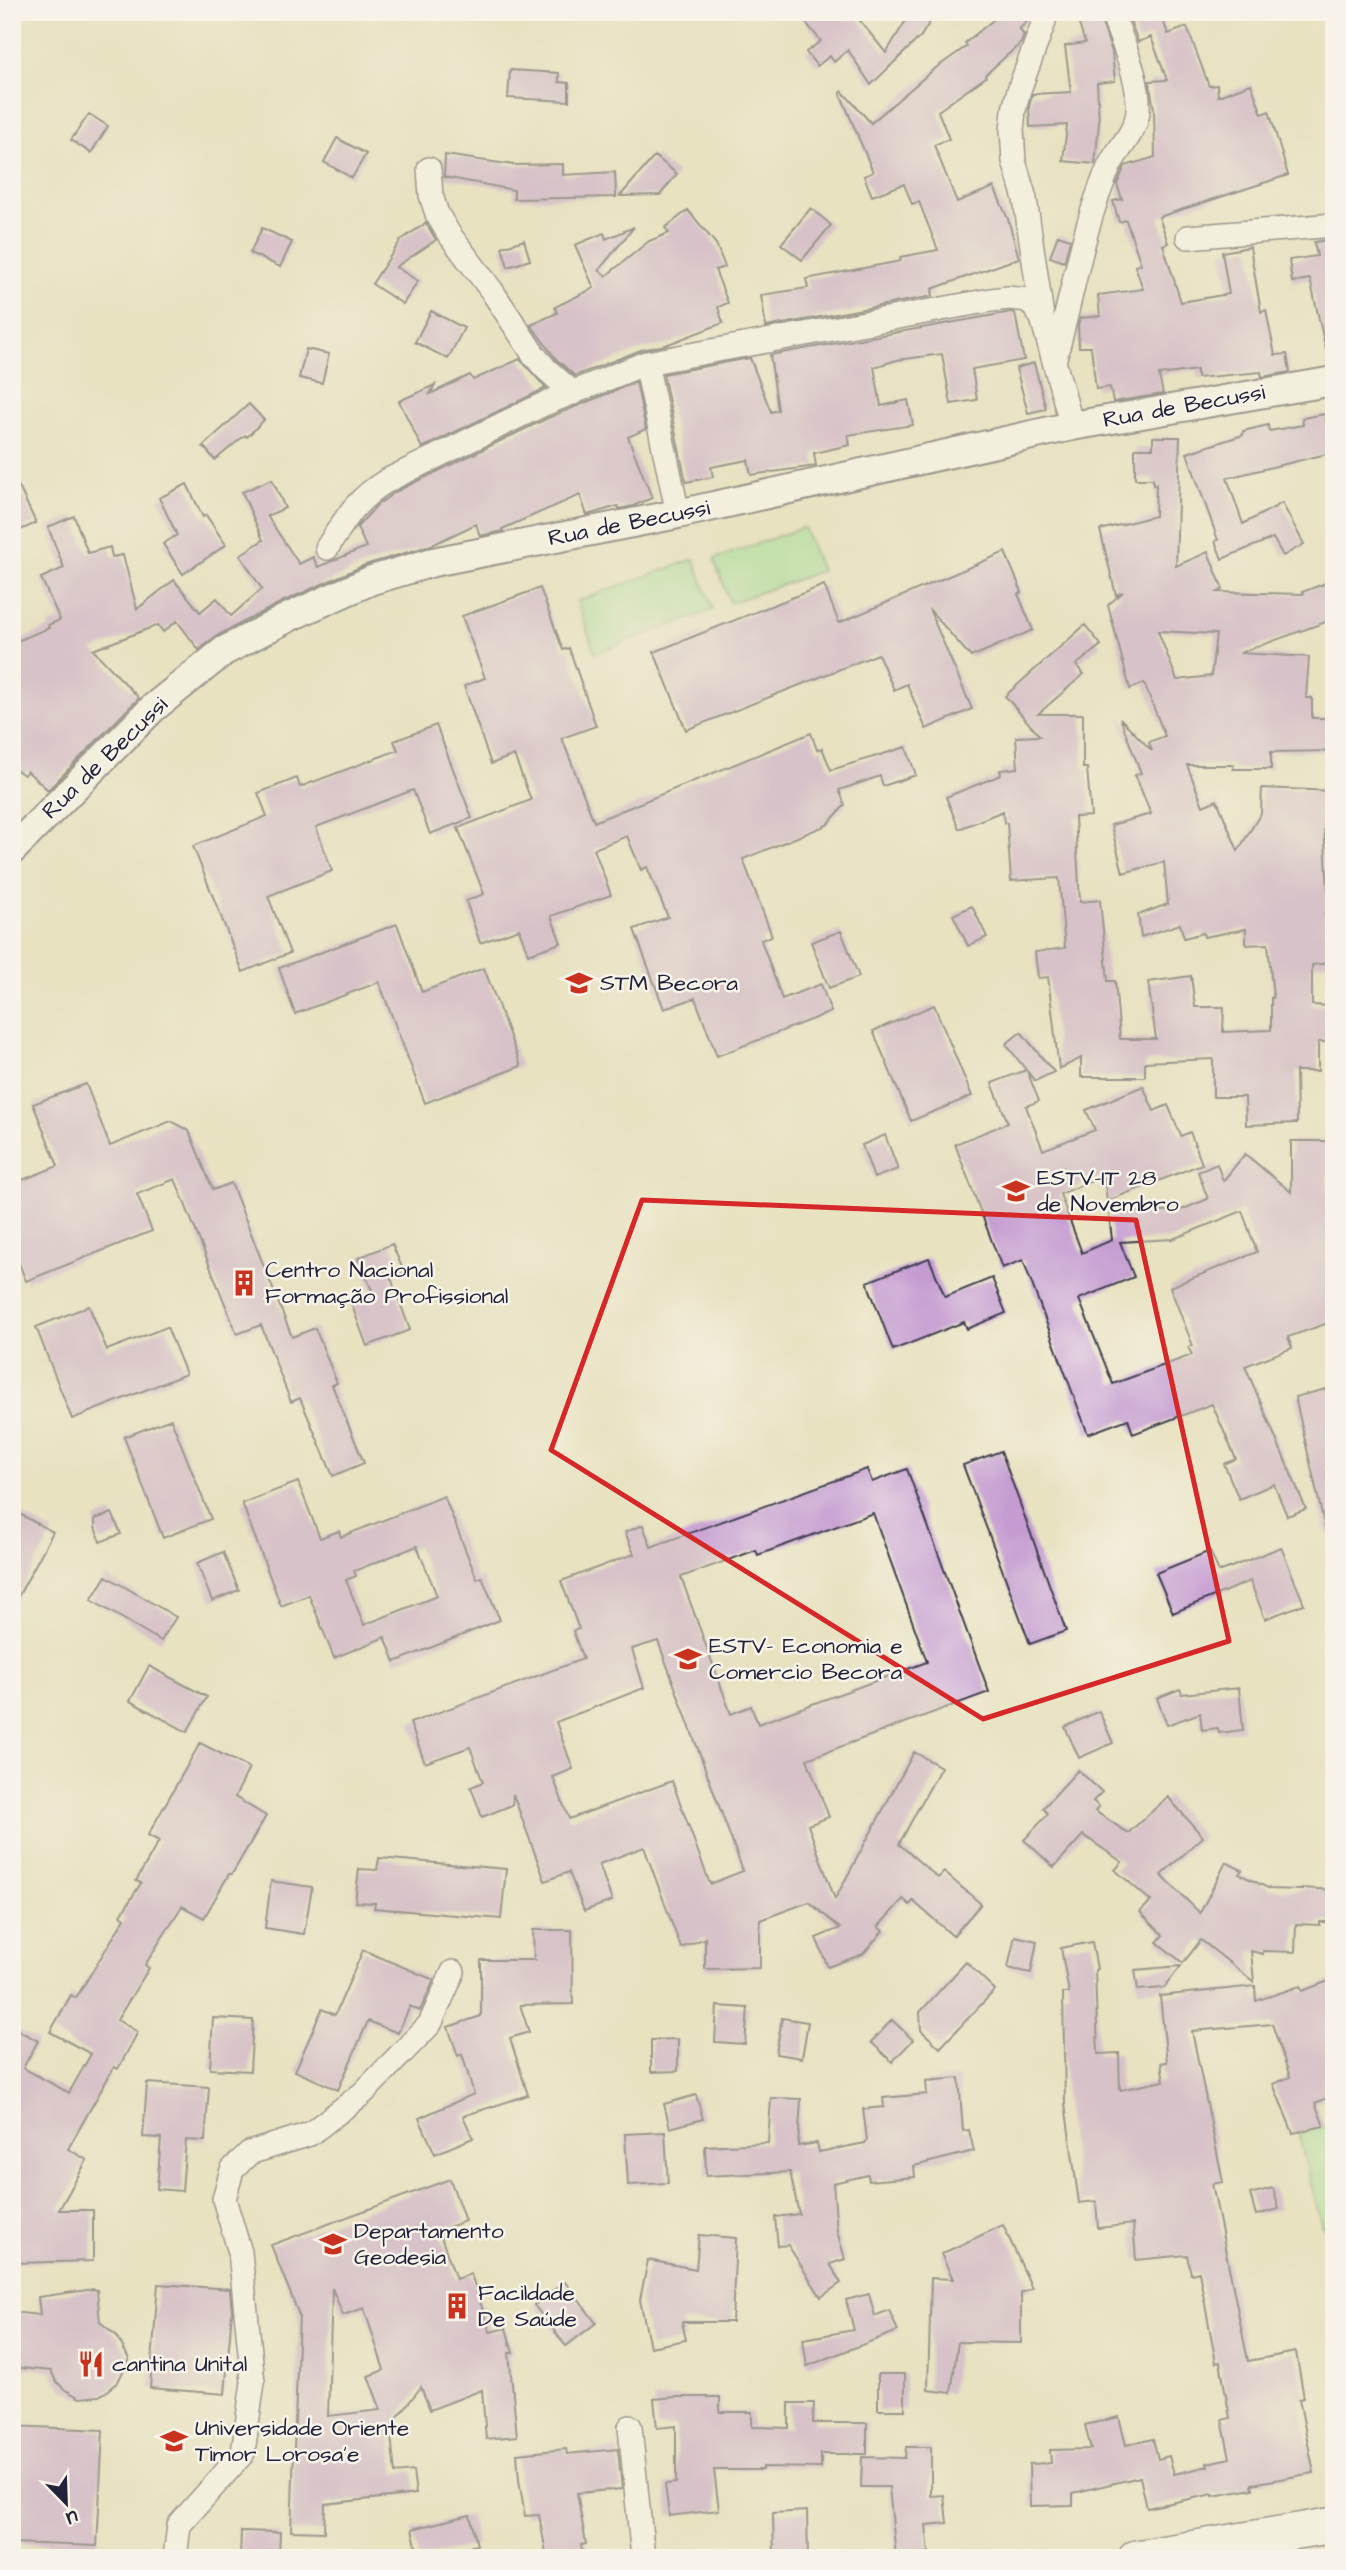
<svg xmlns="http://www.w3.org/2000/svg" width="1346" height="2570" viewBox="0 0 1346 2570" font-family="'Architects Daughter',sans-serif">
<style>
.pitch{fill:#9cdd94;stroke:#5f8068;stroke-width:2}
.building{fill:#c59cd2;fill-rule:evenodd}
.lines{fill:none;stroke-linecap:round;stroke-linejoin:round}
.minor-casing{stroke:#403f4f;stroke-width:26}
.tertiary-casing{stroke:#403f4f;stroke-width:32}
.primary-casing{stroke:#403f4f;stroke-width:38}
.minor{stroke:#fff;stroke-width:23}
.tertiary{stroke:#fff;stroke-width:28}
.primary{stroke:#fff;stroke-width:35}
.marked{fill:none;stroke:#d62828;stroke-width:5;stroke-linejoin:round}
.labels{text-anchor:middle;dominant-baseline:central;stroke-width:5;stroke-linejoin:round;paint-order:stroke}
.street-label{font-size:23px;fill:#22223b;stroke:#f7f3e8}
.poi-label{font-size:23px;fill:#22223b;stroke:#f7f3e8;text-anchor:start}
</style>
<rect width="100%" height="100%" fill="#f7f3e8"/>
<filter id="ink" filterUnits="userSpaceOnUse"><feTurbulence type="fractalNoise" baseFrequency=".0143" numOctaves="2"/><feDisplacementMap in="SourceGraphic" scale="14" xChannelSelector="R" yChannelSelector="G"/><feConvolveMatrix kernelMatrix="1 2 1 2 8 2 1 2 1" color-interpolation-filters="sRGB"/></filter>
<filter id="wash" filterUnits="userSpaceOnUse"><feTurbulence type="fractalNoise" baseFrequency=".00686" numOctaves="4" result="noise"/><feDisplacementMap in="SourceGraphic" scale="28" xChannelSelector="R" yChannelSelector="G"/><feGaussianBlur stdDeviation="1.57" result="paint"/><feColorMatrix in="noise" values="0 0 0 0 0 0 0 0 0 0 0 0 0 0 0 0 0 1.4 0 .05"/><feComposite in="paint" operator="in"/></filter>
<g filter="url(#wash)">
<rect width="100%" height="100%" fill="#e8e2c1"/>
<!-- pitch -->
<path class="pitch" d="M804,527L821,571L730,603L714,559Z
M694,559L713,610L595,653L577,601Z
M1334,2123V2224L1322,2227L1298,2132Z"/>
<g id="blocks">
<!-- building -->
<path class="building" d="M797,12H853L886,53L911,12H936L921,36L871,85L848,50L834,62L830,56L817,66L806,52L821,41Z
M1003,12H1030V19L1019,29L1024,35L1021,43L985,75L986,77L938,111L949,139L934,145L957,202L994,187L1008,219L1019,258L932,289L933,296L766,327L761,295L808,288L806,279L901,261L900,257L938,250L919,202L912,204L904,184L872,196L864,176L873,172L840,93L842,91L871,123L933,70L967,46L965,43Z
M1075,12H1098L1112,52L1115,81L1097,83L1099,123L1095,164L1063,161L1067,125L1030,127L1029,107L1032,94L1071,92L1065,46L1085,43Z
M1127,12H1134L1137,20L1144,18L1142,12H1160L1168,34L1187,27L1209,86L1217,85L1218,96L1251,84L1262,114L1269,111L1288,175L1159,217L1168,243L1163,245L1181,302L1229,294L1222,252L1250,247L1261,312L1266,310L1275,355L1287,354L1290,372L1262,377L1261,372L1197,378V370L1159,375L1163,394L1113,402L1110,387L1096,389L1091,347H1079L1078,325L1080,318L1100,316L1098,295L1143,289L1135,266L1141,264L1126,220L1119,222L1113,201L1122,199L1117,184L1125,166L1155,157L1154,109L1149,81L1167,80L1151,37L1138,42Z
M510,70L559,73V82L569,83V101L508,98Z
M89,114L108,126L91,153L71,140Z
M337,138L366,154L352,178L324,162Z
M445,155L514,165L563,164V175L615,172L616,197L514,199V190L444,177Z
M655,156L677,174L660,195L620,196Z
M811,208L831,225L802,260L781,244Z
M688,210L716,244L725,267L715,270L728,303L718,307L723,323L666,345L641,350L575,376L556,359L531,325L557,313L555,307L594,288L575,245L604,233L606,239L634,227L599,270L606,276L649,241L669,233L665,228Z
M426,223L436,240L396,267L418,281L403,304L372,284L401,240Z
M262,228L292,242L280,267L250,253Z
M1058,235L1070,239L1064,262L1050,257Z
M1334,239V349L1326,350L1310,279L1292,282L1289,260L1317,256L1314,242Z
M524,240L530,260L508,267L502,247Z
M431,311L464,328L448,359L415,342Z
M1011,312L1015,313L1024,360L972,369L977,400L951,404L942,354L897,360L874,367L881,406L908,400L913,425L848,435L850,445L814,453L816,466L751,475L748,460L711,467L713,477L686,482L663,374L750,358L771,412L778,410L770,355Z
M306,349L329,354L322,383L299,378Z
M520,359L546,388L422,448L399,401L435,385L430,394L470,375L473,380Z
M1034,363L1046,409L1028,413L1016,368Z
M636,382L646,429L628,437L652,498L633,506L619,509L618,506L587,515L580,495L502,529L503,531L480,536L476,524L432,545L365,565L282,602L216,636L199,650L177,621L163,632L158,625L93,650L139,698L48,790L27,771L24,775L12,767V643L49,628L48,625L60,620L41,578L64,568L48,527L74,516L88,553L110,547L112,557L123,555L137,609L174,580L200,612L217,598L231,616L262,589L240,555L263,540L242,492L272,479L285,508L267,516L299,564L313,557L318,567L366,547L357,527L377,505L395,492L550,417Z
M249,404L264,420L247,437L245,435L215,460L203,446Z
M1325,414L1331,453L1227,478L1243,524L1282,503L1304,544L1283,556L1273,538L1222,559L1215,541L1218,540L1187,453L1243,435V431L1268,425L1269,431L1303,425L1302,418Z
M1153,437H1180L1176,566L1208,552L1223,589L1218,592L1303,594L1302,592L1326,583L1334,598V619L1240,653L1309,657L1306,698H1312V718H1330L1331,751L1271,752V769H1233V765H1187L1203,806L1217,800L1238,851L1261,813L1262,788L1334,791V824H1324L1328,891H1334V913H1325L1330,963L1312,965V1005L1334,1006V1042H1318V1071H1296L1297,1123L1246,1125L1245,1097H1213V1059L1145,1062V1077H1081V1058L1059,1069L1048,977L1038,978L1035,952L1065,948L1059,878L1011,881L1007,823H1004L1003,811L959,829L946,797L1001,775L1000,770L1018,768L1016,737L1040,736L1005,696L1085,625L1101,645L1076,665L1084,674L1038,714H1083V768H1087L1091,816L1075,817L1080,902L1100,900L1108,981H1115L1120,1039H1156L1148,982L1191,976L1195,1007H1224L1223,1032L1271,1030V998H1273L1268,944L1246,945V929L1204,937L1203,933L1184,938L1180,924L1141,937L1138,915L1168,904L1164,862L1123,873L1111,825L1151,814L1135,775L1141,773L1120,718L1152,751L1149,742L1165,736L1144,683L1130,689L1108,605L1123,592L1116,595L1100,530L1155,516L1156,484L1153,485V479H1135V448H1153ZM1158,631L1216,634L1211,676L1177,680Z
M12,472L36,523L12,534Z
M187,484L203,517L206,515L226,545L183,574L163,544L177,535L159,498Z
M1005,552L1022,592L1018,594L1033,630L971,657L929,609L972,709L926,729L907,684L894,690L878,654L686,730L654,652L824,585L839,623Z
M540,588L563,650L569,648L596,726L562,738L594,822L811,733L817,750L822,748L831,770L906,747L916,775L883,786L880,776L839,790L845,805L827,825L743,859L772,936L761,940L782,999L821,984L831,1012L717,1056L695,998L664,1009L634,929L668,917L647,867L641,870L627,836L594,849L611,895L551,916L561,943L528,954L519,929L480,943L466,901L484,894L458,828L531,800L514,755L491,764L464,686L485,678L462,616Z
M436,725L472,818L430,834L413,790L316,827L332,871L268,896L290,953L243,972L193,846L267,816L258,793L297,778L300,787L398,750L394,741Z
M972,906L987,937L968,946L953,915Z
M397,924L422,992L484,968L521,1066L425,1103L379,982L295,1014L279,968Z
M841,931L859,977L829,988L811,942Z
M934,1005L972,1096L911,1121L873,1031Z
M1021,1032L1054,1072L1035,1081L1027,1071L1039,1101L1026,1106L1043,1150L1095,1130L1086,1110L1143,1086L1154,1111L1168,1105L1181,1136L1190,1132L1202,1164L1107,1201L1104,1176L1060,1194L1082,1253L1112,1240L1109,1214L1181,1210L1208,1199L1198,1172L1217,1164L1223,1181L1245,1154L1291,1192V1141H1334V1176H1327L1334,1243V1256L1328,1258L1334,1274V1321L1288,1337L1292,1348L1245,1366L1306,1509L1287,1516L1274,1484L1239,1499L1224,1464L1236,1459L1212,1404L1133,1434L1128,1419L1088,1434L1023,1260L1002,1268L955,1144L1008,1123L992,1083L1026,1070L1006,1044ZM1242,1211L1257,1252L1170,1287L1193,1346L1188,1347L1192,1355L1113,1384L1079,1299L1134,1277L1120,1242L1173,1239Z
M86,1084L110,1146L171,1121L189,1131L213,1190L231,1183L292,1337L315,1328L337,1383L332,1385L364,1463L333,1476L300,1398L291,1402L261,1325L237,1334L175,1179L137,1194L152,1231L26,1281L12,1246V1184L58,1166L33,1104Z
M885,1135L898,1169L874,1178L862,1145Z
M392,1244L404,1272L391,1278L410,1330L367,1346L351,1303L374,1295L358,1258Z
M929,1258L945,1297L992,1278L1006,1313L967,1329L964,1322L893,1350L867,1282Z
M89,1306L107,1350L167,1327L186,1374L72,1419L36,1327Z
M1334,1387V1463L1326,1465L1334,1484V1531L1326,1532L1295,1397Z
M171,1419L211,1519L163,1538L124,1437Z
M1001,1451L1066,1631L1030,1644L963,1465Z
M867,1469L872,1482L907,1469L989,1692L807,1759L829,1817L808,1825L835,1899L914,1752L941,1767L899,1844L938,1878L944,1872L981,1904L953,1936L913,1901L910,1905L903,1899L878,1927L883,1931L863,1954L828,1967L816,1938L840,1928L809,1902L760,1920V1968L705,1969V1938L681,1948L644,1847L599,1864L612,1901L584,1911L569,1872L545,1881L513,1794L512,1805L482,1817L471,1787L483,1782L470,1747L425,1763L410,1723L583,1659L573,1631L579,1629L561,1581L634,1554L625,1532L643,1525L651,1547ZM873,1513L927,1662L758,1724L751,1706L731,1714L681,1577L756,1550L758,1555ZM658,1641L743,1871L710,1884L672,1781L569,1819L553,1777L573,1769L556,1722L644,1688L632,1649Z
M298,1482L320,1538L339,1531L341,1537L444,1496L477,1579L482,1577L500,1620L395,1662L385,1637L334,1658L309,1595L281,1606L242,1503ZM417,1546L437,1596L364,1625L346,1580L356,1576L354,1571Z
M12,1510L53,1532L12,1608Z
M112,1513L121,1534L100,1542L95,1527V1519Z
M1281,1547L1304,1604L1265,1619L1250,1581L1173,1613L1156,1573L1210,1551L1219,1572Z
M223,1552L239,1590L212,1601L197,1563Z
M106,1576L176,1617L161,1641L91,1600Z
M149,1666L207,1697L187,1732L130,1701Z
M1239,1688L1243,1730L1219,1733L1218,1728L1202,1730L1200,1713L1167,1725L1157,1698L1180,1689L1182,1694Z
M1099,1711L1113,1743L1079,1758L1065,1727Z
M200,1743L249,1768L235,1797L266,1816L232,1874H229L204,1918L182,1906L145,1965L149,1968L117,2020L138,2032L118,2069L114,2067L68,2149L87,2160L59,2210H93V2261L13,2263L12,2027L38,2041L23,2068L69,2093L91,2054L50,2032L71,1995L76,1998L125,1918L121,1915L141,1883L136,1881L159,1841L148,1835Z
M1078,1770L1102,1792L1093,1801L1099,1807L1095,1811L1128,1833L1168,1797L1203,1837L1161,1875L1200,1913L1226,1862L1242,1870L1239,1874L1270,1889L1302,1890V1888L1334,1890V1922H1320V1925L1296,1924L1295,1952L1263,1951V1954L1251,1951L1254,1982L1201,1940L1183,1963L1157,1942L1163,1935L1140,1912L1151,1901L1115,1870L1122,1862L1083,1835L1054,1867L1024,1840L1048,1814L1043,1808Z
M379,1858L506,1869L501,1919L374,1908L375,1903L355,1902L359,1869L377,1870Z
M271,1881L312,1887L304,1934L265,1928Z
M533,1930H572L573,2004L520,2005L529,2032L510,2038L528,2095L463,2116L473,2138L435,2154L419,2118L474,2094L462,2054L458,2056L448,2027L481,2016V1960H534Z
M1015,1936L1037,1941L1031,1973L1008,1968Z
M1092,1942L1097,1969L1095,1970L1098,2054L1119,2053L1120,2090L1164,2081L1161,2063L1167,2062L1160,1996L1255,1986L1256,2001L1300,1986L1302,1991L1334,1979V2095L1315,2103L1324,2126L1293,2133L1273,2084L1290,2077L1272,2024L1192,2031L1223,2182L1212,2184L1248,2361L1296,2352L1304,2398L1299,2399L1314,2473L1252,2484L1253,2489L1213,2496V2494L1147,2508L1140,2477L1073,2493V2505L1030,2506L1029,2464L1051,2463L1050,2450L1091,2449L1085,2425L1119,2417L1126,2445L1153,2439L1158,2459L1169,2456L1174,2474L1208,2466L1207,2463L1230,2458L1222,2420L1230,2418L1220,2362L1216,2363L1199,2272L1191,2274L1187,2255L1136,2260L1133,2224L1098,2228L1096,2201L1079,2203L1065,2104L1063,1993H1069L1061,1948Z
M363,1950L434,1980L420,2011L410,2006L398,2033L368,2021L338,2090L295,2071L322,2009L335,2015Z
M966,1962L995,1990L940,2048L921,2030L920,2012Z
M1181,1966L1164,1988L1138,1990L1135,1970Z
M717,2006L748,2008L745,2044L715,2042Z
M213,2018L253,2020L250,2071L210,2069Z
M782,2018L808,2022L802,2058L776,2054Z
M892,2020L913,2040L892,2062L871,2042Z
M678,2039V2071L651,2072V2040Z
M959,2078L963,2131L969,2130L974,2151L914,2166L915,2177L869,2181L868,2175L833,2183L837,2231L845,2259L830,2264L841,2283L821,2297L788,2245L778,2246L775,2217L799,2214L790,2172L706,2176L705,2146L768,2143L771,2098L801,2099L798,2146L817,2143L819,2152L865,2143L867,2140L863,2109L884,2107L883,2098L927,2094L926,2081Z
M147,2083L209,2087L205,2141L186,2140L182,2191L157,2189L161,2138L143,2137Z
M696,2095L703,2119L670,2128L664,2104Z
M665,2132L668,2183L628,2185L625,2134Z
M450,2179L465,2221L439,2231L456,2279L471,2274L490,2332L506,2328L513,2353H509L517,2436L486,2439L482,2390L430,2410L421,2387L390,2427L395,2473L413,2471L416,2494L325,2504L324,2532L291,2531L299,2315L271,2245ZM332,2288L343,2315L364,2308L384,2370L368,2376L381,2410L328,2416Z
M1273,2188L1279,2209L1256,2215L1250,2194Z
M1003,2225L1032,2288L1021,2293V2343L958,2342L951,2393L928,2390L931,2278L953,2279L941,2254Z
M699,2235L736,2238L732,2322H682L686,2340L650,2347L640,2300L648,2260L696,2269Z
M565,2282L596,2323L566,2346L534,2305Z
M158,2284L230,2289L232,2311L225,2394L150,2388Z
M94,2289L97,2290L100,2322L117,2336L129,2359L118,2382L109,2390L99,2396L80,2398L64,2389L56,2381L51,2371L12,2367V2312L40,2315L38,2297Z
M869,2294L875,2316L889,2310L898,2331L807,2366L803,2339L854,2330L846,2300Z
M878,2374H905V2410H878Z
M676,2397H720V2412H752V2427L789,2428V2403H814L813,2423H867V2454H821V2468L763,2467V2470H714L719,2510L669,2516L665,2484L676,2483V2426L657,2428L654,2399Z
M12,2426L103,2430L97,2546L12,2543Z
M906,2447H931V2496L944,2495L947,2523L926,2525L929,2553L896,2556L889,2487H861L862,2457L905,2458Z
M566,2449L567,2454L618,2449L622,2489L577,2493L586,2544L581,2545L583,2558H547L539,2515L525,2516L519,2480L517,2454Z
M807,2511L808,2558H774L773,2513Z
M470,2515L477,2545L419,2558L412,2529Z
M241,2531L280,2532L279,2558H240Z"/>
</g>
</g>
<g filter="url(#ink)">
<use href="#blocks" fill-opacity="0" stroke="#403f4f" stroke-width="2"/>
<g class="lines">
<!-- minor casing -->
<g class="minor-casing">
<path id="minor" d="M429,169L431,195L437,214L449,234L492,291L534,355L546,369L573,393
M1188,237L1334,225
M1042,316L1025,199L1014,161L1012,130L1014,110L1019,90L1044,22V12
M1055,358C1073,295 1082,228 1109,167C1117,149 1137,132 1138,110C1140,78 1122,43 1112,12
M646,363L991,300L1008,298L1029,300L1042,318L1072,426
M327,548C346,518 357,498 388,480L544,404L646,363L678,514
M630,2427L643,2558
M175,2558L179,2525L243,2453L253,2382L240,2252L224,2199L232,2170L249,2153L310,2134L363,2093L430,2024L453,1972"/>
</g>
<!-- tertiary casing -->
<g class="tertiary-casing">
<path id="tertiary" d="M12,850L153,708L224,651L289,617L372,580L433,562L678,514L1072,426L1334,381"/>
</g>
<!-- primary casing -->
<g class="primary-casing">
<path id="primary" d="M1136,2558L1334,2525"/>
</g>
<!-- minor -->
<use href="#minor" class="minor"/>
<!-- tertiary -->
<use href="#tertiary" class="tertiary"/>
<!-- primary -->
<use href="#primary" class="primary"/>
</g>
</g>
<!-- marked area -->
<path d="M0 0H1346V2570H0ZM642,1200L1136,1220L1229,1641L983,1719L551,1450Z" fill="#e8e2c1" fill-opacity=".55" fill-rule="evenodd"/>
<path class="marked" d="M642,1200L1136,1220L1229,1641L983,1719L551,1450Z"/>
<!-- icons -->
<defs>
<g id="school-bare" transform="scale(2.1)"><path d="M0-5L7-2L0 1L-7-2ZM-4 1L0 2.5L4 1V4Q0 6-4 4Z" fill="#c8321e" stroke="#f7f3e8" stroke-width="2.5" paint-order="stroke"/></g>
<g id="building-bare" transform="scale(2.1)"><path d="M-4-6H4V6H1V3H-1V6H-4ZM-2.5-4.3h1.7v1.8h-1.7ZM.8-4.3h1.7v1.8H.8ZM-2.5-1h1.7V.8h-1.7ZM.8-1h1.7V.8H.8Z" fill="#c8321e" stroke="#f7f3e8" stroke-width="2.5" paint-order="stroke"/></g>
<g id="university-bare" transform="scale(2.1)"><path d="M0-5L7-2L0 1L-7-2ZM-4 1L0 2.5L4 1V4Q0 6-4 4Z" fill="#c8321e" stroke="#f7f3e8" stroke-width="2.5" paint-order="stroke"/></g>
<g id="restaurant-bare" transform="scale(2.1)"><path d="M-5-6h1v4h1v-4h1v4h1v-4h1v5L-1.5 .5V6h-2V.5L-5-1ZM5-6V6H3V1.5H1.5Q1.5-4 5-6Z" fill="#c8321e" stroke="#f7f3e8" stroke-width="2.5" paint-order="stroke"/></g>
</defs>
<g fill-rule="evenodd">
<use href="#school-bare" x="579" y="983"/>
<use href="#school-bare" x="1016" y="1191"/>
<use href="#building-bare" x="244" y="1283"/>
<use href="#school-bare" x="688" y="1659"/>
<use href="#university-bare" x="333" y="2244"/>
<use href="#building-bare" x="457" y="2306"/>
<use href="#restaurant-bare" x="91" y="2364"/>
<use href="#university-bare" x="174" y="2441"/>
</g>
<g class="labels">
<!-- street labels -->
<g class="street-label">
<text transform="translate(1184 406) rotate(-10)">Rua de Becussi</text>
<text transform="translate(629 523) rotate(-11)">Rua de Becussi</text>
<text transform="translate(105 758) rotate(-44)">Rua de Becussi</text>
</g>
<!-- poi labels -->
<g class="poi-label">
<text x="600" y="983">STM Becora</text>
<text x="1037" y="1178">ESTV-IT 28<tspan x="1037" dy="26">de Novembro</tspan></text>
<text x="265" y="1270">Centro Nacional<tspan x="265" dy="26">Formação Profissional</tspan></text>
<text x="709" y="1646">ESTV- Economia e<tspan x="709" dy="26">Comercio Becora</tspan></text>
<text x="354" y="2231">Departamento<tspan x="354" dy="26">Geodesia</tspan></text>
<text x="478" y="2293">Facildade<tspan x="478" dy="26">De Saúde</tspan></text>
<text x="112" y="2364">cantina Unital</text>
<text x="195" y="2428">Universidade Oriente<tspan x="195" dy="26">Timor Lorosa'e</tspan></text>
</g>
</g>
<!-- margin -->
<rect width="1346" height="2570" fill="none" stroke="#f7f3e8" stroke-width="42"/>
<!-- north arrow -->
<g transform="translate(66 2503) rotate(157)" stroke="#f7f3e8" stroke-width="5" paint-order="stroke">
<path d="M0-5L12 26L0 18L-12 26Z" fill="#22223b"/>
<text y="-10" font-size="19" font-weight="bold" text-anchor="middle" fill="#22223b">U</text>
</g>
</svg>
